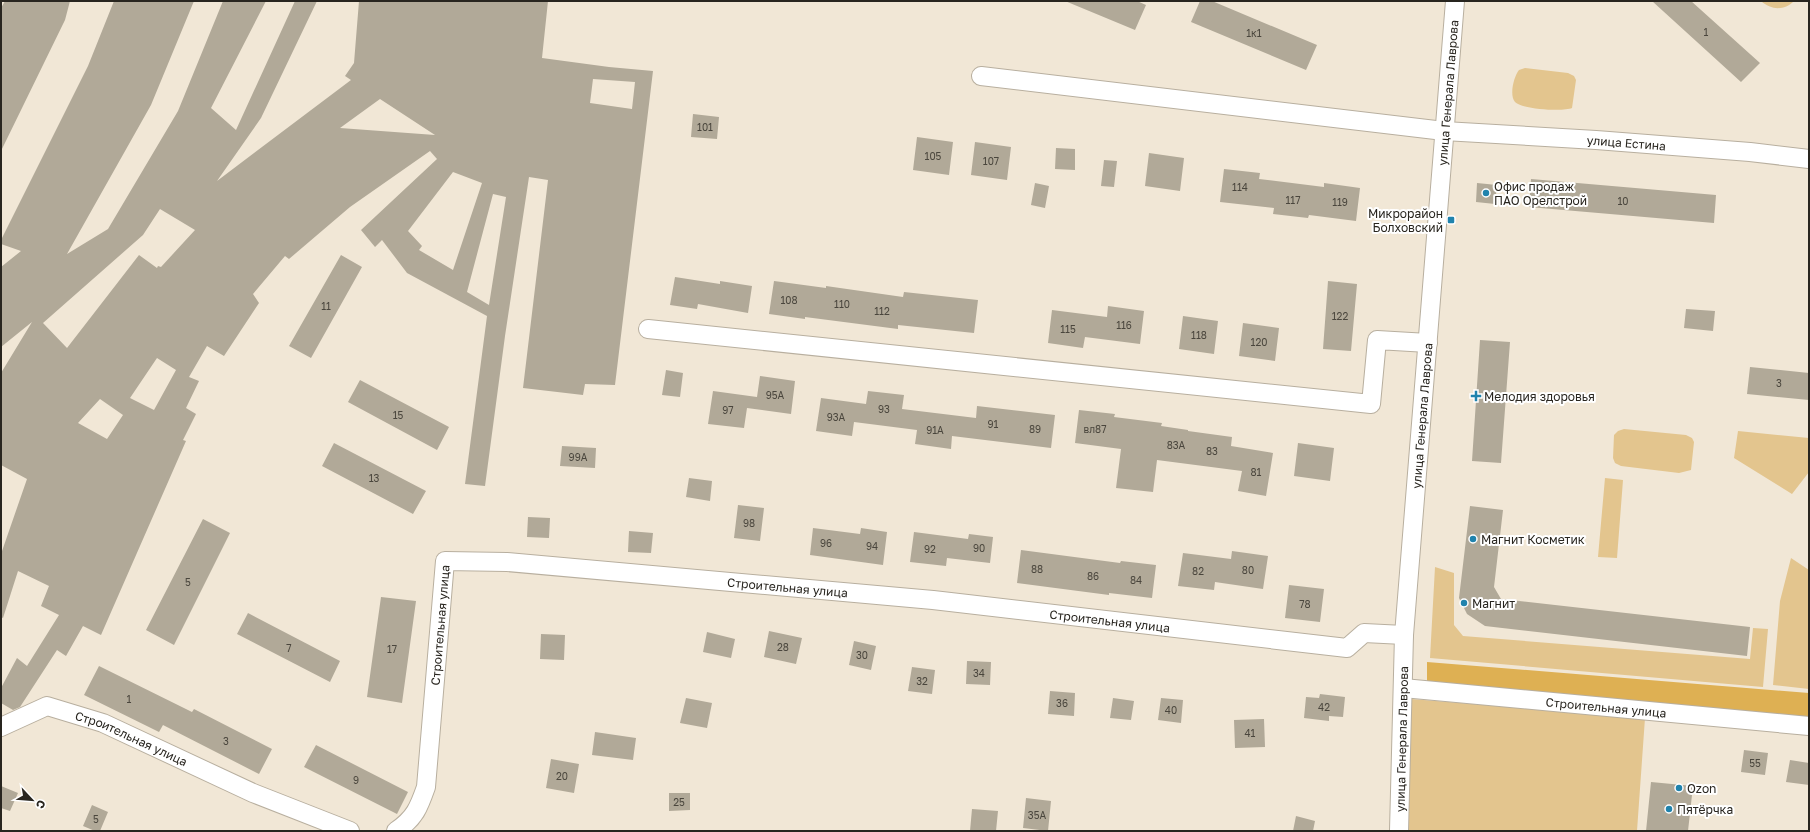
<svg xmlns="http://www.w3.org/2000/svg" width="1810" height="832" viewBox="0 0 1810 832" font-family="'Golos Text',sans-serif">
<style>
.green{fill:#e3c58e}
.forest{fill:#deb053}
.building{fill:#b1a998;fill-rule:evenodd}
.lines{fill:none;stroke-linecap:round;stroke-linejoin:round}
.minor-casing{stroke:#b8af9f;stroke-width:20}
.minor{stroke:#fff;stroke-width:18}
.poi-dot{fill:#2083ad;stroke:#fff;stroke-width:1.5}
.labels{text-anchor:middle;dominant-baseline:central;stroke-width:4;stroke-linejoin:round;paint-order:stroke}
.number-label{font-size:10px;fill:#4a463d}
.street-label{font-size:12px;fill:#28251f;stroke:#fff}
.poi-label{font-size:12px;fill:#28251f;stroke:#fff;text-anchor:start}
</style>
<rect width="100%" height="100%" fill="#f1e7d6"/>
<!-- green -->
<path class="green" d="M1761,1H1794C1784,11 1771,10 1761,1Z
M1525,68L1568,73L1574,76L1576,80L1572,108C1563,112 1521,109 1515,102C1509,95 1514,76 1519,70Z
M1624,429L1686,435L1692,438L1694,442L1691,470L1679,473L1621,466L1615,463L1613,458L1614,435L1618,431Z
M1738,431L1809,438V472L1792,494L1734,458Z
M1605,478L1623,480L1617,558L1598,557Z
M1791,558L1809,570V689L1773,685L1780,601Z
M1435,567L1454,573V625L1463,636L1750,659L1753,628L1768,629L1763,687L1430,658Z
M1411,699L1645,718L1637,831H1406Z"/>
<!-- forest -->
<path class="forest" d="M1427,662L1809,693V722L1427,683Z"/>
<!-- building -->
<path class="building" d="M5,1H70L65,20L1,151V8Z
M114,1H194L151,105L67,254L108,229L178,111L223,1H266L211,108L236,130L295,1H317L261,118L217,181L351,80L345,76L354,63L359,1H548L542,58L609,67L653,71L615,385L585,384L583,395L523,388L548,180L529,177L505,336L485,486L465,484L487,316L407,273L382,240L375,247L361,230L437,159L430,151L350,207L289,259L285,256L253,294L259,303L224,356L207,346L189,377L199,381L186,408L196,414L183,440L186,441L101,635L83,626L66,656L57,650L20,707L13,710L1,703V688L17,658L27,666L59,615L41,606L49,586L18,571L3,618L1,617V554L27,479L1,465V373L32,322L1,347V267L21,251L1,244V240L88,66ZM593,79L635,82L632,109L590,103ZM380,99L435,135L340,128ZM453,172L482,183L453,270L419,250L422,246L408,231ZM493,194L506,197L489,305L467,292ZM160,209L195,230L161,267L158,266L157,268L139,255L67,348L43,323L143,235ZM157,358L176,370L154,410L130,398ZM100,399L123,415L107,439L78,423Z
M1065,1H1137L1146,5L1135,30Z
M1200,1H1212L1317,45L1306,70L1191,22Z
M1652,1H1691L1760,63L1741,82Z
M693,114L719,117L717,139L691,137Z
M917,137L953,142L949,175L913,170Z
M975,142L1011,147L1007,180L971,175Z
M1056,148L1075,149V170L1055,169Z
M1149,153L1184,158L1180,191L1145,186Z
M1104,160L1117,161L1114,187L1101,186Z
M1224,169L1260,173L1259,179L1324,187V183L1360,188L1356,221L1309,215L1308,218L1273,214L1274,208L1220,202Z
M1531,179L1716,195L1714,223L1529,207Z
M1035,183L1049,186L1045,208L1031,205Z
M1477,183L1497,185L1495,204L1476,202Z
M341,255L362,267L311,358L289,346Z
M675,277L720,284V281L752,286L748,313L698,304L697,309L670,305Z
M774,281L826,288V286L903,297L904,292L978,300L974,333L898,325V329L805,317V319L769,314Z
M1328,281L1357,284L1351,351L1323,349Z
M1108,306L1144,311L1140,344L1085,337L1083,348L1048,343L1052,310L1107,317Z
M1686,309L1715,311L1713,331L1684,328Z
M1183,316L1218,321L1214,354L1179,349Z
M1243,323L1279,328L1275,361L1239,356Z
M1480,340L1510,342L1501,463L1472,461Z
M1750,367L1809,373V400L1747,394Z
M666,370L683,373L680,397L662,395Z
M760,376L795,381L791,414L747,408L744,428L708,424L713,391L757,397Z
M360,380L449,427L437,450L348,402Z
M868,391L904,395L902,409L976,418L977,406L1055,415L1051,448L952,436L951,449L915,444L917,430L854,422L852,436L816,431L821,398L866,404Z
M1079,410L1115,414L1114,417L1162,423L1161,426L1188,430V431L1232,437L1231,446L1273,453L1266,496L1238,491L1242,471L1157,460L1153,492L1116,488L1121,449L1075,443Z
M334,443L426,491L413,514L322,466Z
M1298,443L1334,448L1330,481L1294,476Z
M562,446L596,448L595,468L560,466Z
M689,478L712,481L710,501L686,497Z
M738,505L764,508L760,541L734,538Z
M1470,506L1503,510L1494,587L1501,599L1750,627L1747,656L1485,626L1467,614L1459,598Z
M528,517L550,518L549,538L527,537Z
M203,519L230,533L174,645L146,630Z
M813,528L860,534L861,528L887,532L883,565L810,555Z
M629,531L653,533L651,553L628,552Z
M914,532L968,539L969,534L993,537L990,563L947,558L946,566L910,562Z
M1021,550L1120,563L1121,561L1156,565L1152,598L1109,593V595L1017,583Z
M1232,551L1268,556L1263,589L1215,582L1214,590L1178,586L1183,553L1231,559Z
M1289,585L1324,589L1320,622L1285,618Z
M381,597L416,601L402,703L367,697Z
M248,613L340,661L330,682L237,634Z
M769,631L802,638L796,664L764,657Z
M707,632L735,639L731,658L703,652Z
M541,634L565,635L564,660L540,659Z
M854,641L876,646L871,670L849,665Z
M967,661L991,662L990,685L966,684Z
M99,666L192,712L194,709L272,749L259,774L163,725L159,732L84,695Z
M912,667L935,670L932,694L908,691Z
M1050,691L1075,693L1074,716L1048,714Z
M1320,694L1345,697L1343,717L1329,716V721L1304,718L1306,697L1319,698Z
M686,698L712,703L707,728L680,723Z
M1113,698L1134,701L1131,720L1110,718Z
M1161,698L1183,700L1181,723L1158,720Z
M1264,719L1265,747L1235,748L1234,720Z
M595,732L636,738L633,760L592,755Z
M316,745L408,792L397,814L304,767Z
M1744,750L1768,753L1765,775L1741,772Z
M551,759L579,764L574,793L546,788Z
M1790,760L1809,763V785L1786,782Z
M1651,782L1693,786L1688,831H1646Z
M1,786L18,793L10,811L1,808Z
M669,793H690V810L669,811Z
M1026,798L1051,801L1048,831L1023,828Z
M92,805L108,812L100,831H95L83,826Z
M972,809L998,811L996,831H970Z
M1296,816L1315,821L1313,831H1293Z"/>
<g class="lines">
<!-- minor casing -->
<g class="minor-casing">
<g id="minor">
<path id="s1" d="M981,76L1444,131L1596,140L1750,152L1809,159"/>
<path d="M648,329L1371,404L1377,340L1428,343"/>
<path id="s2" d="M1403,688L1809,726"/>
<path id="s3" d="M1,727L47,706L103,723L253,793L350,831"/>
<path id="s4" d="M396,831C415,818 419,807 426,787L445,561L507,562L933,600L1347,648L1364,633L1404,635"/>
<path id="s5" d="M1399,831L1404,635L1455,1"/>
</g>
</g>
<!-- minor -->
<use href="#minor" class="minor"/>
</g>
<!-- markers -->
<g class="poi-dot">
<circle cx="1486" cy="193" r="4"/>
<rect x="1447" y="216" width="8" height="8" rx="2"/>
<path d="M1474 390h4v4h4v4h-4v4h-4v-4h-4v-4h4z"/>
<circle cx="1473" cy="539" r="4"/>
<circle cx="1464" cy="603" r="4"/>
<circle cx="1679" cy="788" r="4"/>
<circle cx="1669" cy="809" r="4"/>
</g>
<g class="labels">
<!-- number labels -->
<g class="number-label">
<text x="1706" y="32">1</text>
<text x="1254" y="33">1к1</text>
<text x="705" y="127">101</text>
<text x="933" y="156">105</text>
<text x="991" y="161">107</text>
<text x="1240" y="187">114</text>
<text x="1293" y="200">117</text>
<text x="1623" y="201">10</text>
<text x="1340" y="202">119</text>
<text x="789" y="300">108</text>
<text x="842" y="304">110</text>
<text x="326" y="306">11</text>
<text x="882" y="311">112</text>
<text x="1340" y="316">122</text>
<text x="1124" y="325">116</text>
<text x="1068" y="329">115</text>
<text x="1199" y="335">118</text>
<text x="1259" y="342">120</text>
<text x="1779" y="383">3</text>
<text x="775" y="395">95А</text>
<text x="884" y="409">93</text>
<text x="728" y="410">97</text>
<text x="398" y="415">15</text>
<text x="836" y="417">93А</text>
<text x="993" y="424">91</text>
<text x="1035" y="429">89</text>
<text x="1095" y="429">вл87</text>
<text x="935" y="430">91А</text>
<text x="1176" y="445">83А</text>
<text x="1212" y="451">83</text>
<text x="578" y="457">99А</text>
<text x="1256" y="472">81</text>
<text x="374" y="478">13</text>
<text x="749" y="523">98</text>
<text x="826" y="543">96</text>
<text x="872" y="546">94</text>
<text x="979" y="548">90</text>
<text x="930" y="549">92</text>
<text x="1037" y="569">88</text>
<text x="1248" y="570">80</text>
<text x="1198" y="571">82</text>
<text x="1093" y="576">86</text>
<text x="1136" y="580">84</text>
<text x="188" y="582">5</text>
<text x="1305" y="604">78</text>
<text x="783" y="647">28</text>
<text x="289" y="648">7</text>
<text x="392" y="649">17</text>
<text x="862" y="655">30</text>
<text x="979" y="673">34</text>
<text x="922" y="681">32</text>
<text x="129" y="699">1</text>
<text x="1062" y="703">36</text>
<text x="1324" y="707">42</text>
<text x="1171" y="710">40</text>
<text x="1250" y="733">41</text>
<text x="226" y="741">3</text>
<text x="1755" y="763">55</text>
<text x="562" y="776">20</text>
<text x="356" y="780">9</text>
<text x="679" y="802">25</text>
<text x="1037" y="815">35А</text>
<text x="96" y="819">5</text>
</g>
<!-- street labels -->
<g class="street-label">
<text stroke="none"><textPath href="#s5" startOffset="740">улица Генерала Лаврова</textPath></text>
<text stroke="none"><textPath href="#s1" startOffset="649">улица Естина</textPath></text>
<text stroke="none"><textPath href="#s5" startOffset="416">улица Генерала Лаврова</textPath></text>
<text stroke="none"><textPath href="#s4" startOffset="625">Строительная улица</textPath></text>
<text stroke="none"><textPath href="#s4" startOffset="949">Строительная улица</textPath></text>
<text stroke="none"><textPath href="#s4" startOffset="217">Строительная улица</textPath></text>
<text stroke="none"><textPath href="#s2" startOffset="204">Строительная улица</textPath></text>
<text stroke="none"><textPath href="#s3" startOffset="141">Строительная улица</textPath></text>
<text stroke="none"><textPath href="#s5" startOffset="92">улица Генерала Лаврова</textPath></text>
</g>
<!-- poi labels -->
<g class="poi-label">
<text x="1494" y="186">Офис продаж<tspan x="1494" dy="14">ПАО Орелстрой</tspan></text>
<text x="1443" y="213" text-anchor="end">Микрорайон<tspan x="1443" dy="14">Болховский</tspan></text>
<text x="1484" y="396">Мелодия здоровья</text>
<text x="1481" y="539">Магнит Косметик</text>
<text x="1472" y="603">Магнит</text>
<text x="1687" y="788">Ozon</text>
<text x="1677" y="809">Пятёрчка</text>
</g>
</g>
<!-- border -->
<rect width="1810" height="832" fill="none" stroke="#28251f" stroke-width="4"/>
<!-- north arrow -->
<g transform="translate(32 800) rotate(116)" stroke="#ffffff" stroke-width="3" paint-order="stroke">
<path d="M0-3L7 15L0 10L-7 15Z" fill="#28251f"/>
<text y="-6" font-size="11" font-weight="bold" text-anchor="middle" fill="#28251f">С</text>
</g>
</svg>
